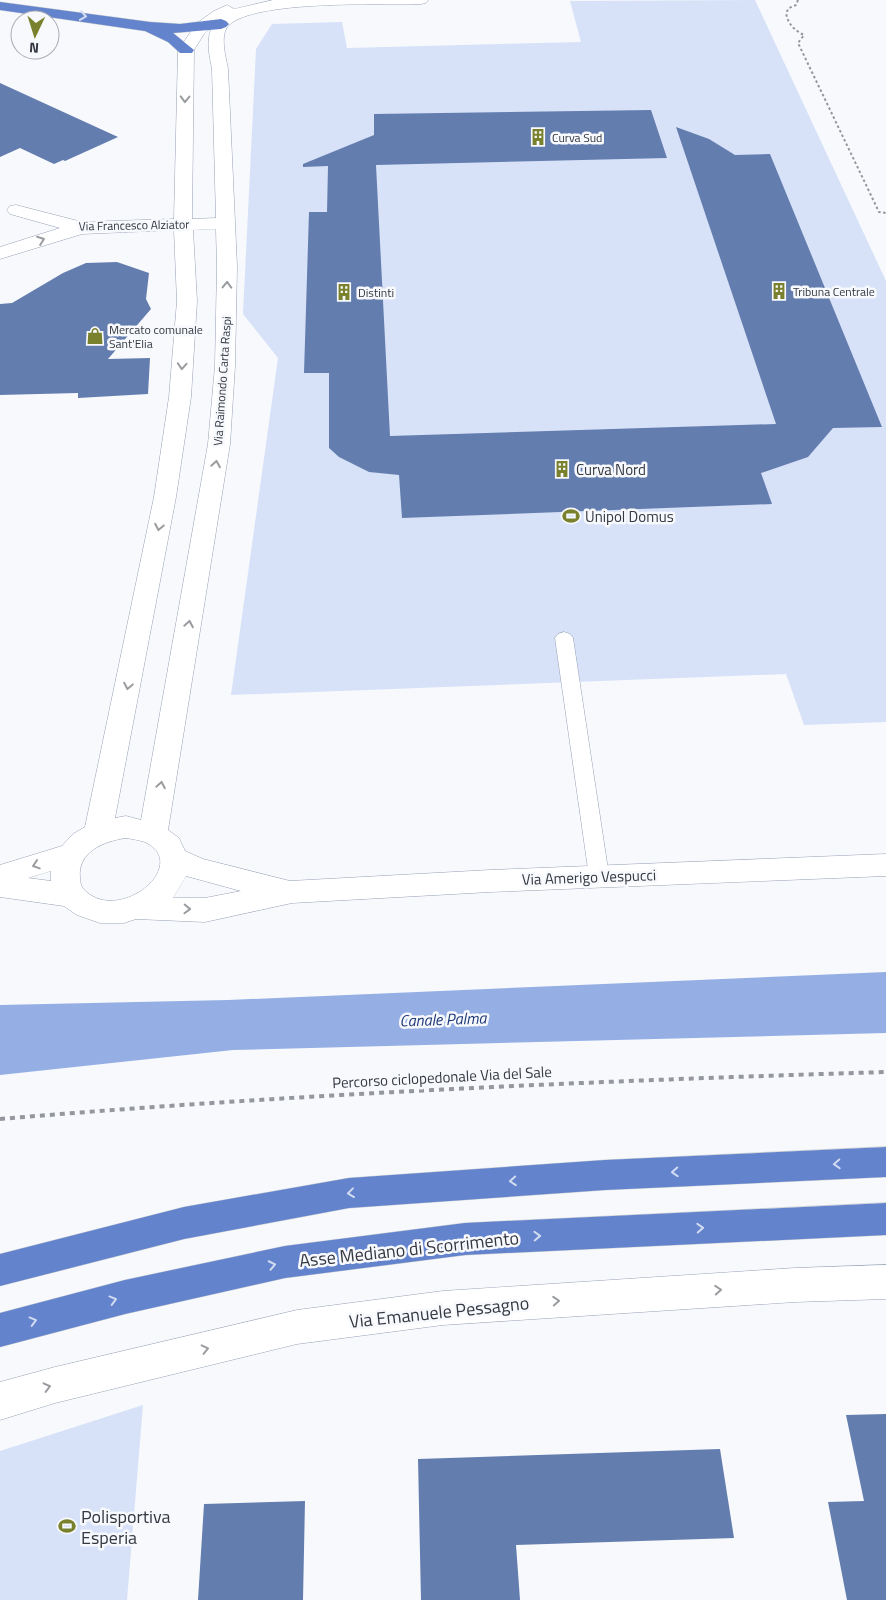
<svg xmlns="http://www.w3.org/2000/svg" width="886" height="1600" viewBox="0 0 886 1600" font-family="'Titillium Web',sans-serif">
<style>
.green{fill:#d7e2f8}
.water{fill:#95afe4}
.building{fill:#647daf}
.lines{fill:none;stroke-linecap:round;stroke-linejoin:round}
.lane-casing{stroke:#97a1b5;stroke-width:1}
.street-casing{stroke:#97a1b5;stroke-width:1}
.highway-casing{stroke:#d2d3d5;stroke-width:1}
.path-far1{stroke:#94979d;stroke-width:2;stroke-dasharray:2.5 2.5;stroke-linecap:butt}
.path{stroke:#94979d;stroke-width:4;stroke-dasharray:5 5;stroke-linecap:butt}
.lane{fill:#fff;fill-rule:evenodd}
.street{fill:#fff;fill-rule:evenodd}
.highway{fill:#6384cc;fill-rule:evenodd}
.oneway{stroke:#d2dcf1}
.oneway2{stroke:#9a9ca0}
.labels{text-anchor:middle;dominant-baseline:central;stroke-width:5;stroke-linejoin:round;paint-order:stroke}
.far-poi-label{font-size:12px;fill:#343840;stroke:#f7f9fd;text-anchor:start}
.far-street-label{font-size:12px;fill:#343840;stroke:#f7f9fd}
.poi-label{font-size:15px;fill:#343840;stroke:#f7f9fd;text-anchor:start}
.street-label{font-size:15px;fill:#343840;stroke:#f7f9fd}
.water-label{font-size:16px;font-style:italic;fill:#1f3a79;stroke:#f7f9fd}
.near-street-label{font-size:18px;fill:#343840;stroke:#f7f9fd}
.near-poi-label{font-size:18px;fill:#343840;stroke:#f7f9fd;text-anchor:start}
</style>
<rect width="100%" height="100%" fill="#f7f9fd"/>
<!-- green -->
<path class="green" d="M755,0L886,281V722L804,725L786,674L231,695L278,358L243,314L256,49L272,24L342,22L347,48L581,42L570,1Z
M143,1405L127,1600H0V1451Z"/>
<!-- water -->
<path class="water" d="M886,972V1033L233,1050L0,1075V1005L228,1000Z"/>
<!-- building -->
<path class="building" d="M0,83L118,137L65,161L63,160L54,164L20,148L0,157Z
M651,110L667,158L376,165L390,436L776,424L676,127L709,139L735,155L770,154L882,427L833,428L808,457L761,473L772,504L402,518L399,475L369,472L339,457L329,448V373H304L309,212H327L328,166L303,167V164L374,135V114Z
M117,262L149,273L146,299L151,309L108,359L150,358L148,394L78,398V393L0,395V304L12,303L63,273L86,263Z
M886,1414V1600H847L828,1502L864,1501L846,1415Z
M720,1449L734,1538L516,1545L520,1600H421L418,1459Z
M305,1501L303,1600H198L204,1504Z"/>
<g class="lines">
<!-- lane casing -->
<g class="lane-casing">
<path id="lane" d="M564,632L570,634L573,638L609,876L606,881L599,884L592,881L589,876L555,638L558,634Z"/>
</g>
<!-- street casing -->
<g class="street-casing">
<path id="street" d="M273,0H428L426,3L421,4C381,5 256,0 229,25C219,35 226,57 228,69L237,266L235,366L230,444L168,830L179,838L185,851L203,859L290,881L490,870L886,854V876L490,892L292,903L205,922L136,919L124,923H100L77,915L64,906L0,897V865L62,846L73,834L85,827L154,497L169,397L177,301L174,230L82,234L0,259V247L60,228L10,214L7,210L10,206L16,205L82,222L174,219L178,50L197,23L214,11L227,5L234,9ZM214,24C205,38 209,53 212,69L216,218L192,219L194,50L204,34ZM216,229L217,266L215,366L208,444L141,820L126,816L115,818L176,497L191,397L197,301L193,230ZM126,838C132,839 139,840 145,842C190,864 125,920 89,894C83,890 80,885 80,878C77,852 104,841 126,838ZM51,871V881L28,878ZM186,876L241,891L205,898H173Z
M886,1265V1299L795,1302L443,1325L297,1344L55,1403L0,1420V1382L55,1367L297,1310L443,1291L795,1268Z"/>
</g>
<!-- highway casing -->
<g class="highway-casing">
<path id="highway" d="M0,2L150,22L180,24L221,19L226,21L229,24L226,27L221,29L173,33L194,50L192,53H180L168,42L145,31L0,10Z
M886,1147V1177L605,1190L349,1208L184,1239L0,1286V1254L184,1207L349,1178L605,1160Z
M886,1203V1235L465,1255L285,1278L125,1314L0,1347V1313L125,1280L285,1246L465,1223Z"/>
</g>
<!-- path-far1 -->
<path class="path-far1" d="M798,0L796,5L789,8L786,13C788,24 794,30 804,35L798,43L879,212L886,213"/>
<!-- path -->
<path class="path" d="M0,1119C295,1094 590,1081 886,1072"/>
<!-- lane -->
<use href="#lane" class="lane"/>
<!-- street -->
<use href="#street" class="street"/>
<!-- highway -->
<use href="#highway" class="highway"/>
</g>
<!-- one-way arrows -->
<defs><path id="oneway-chevron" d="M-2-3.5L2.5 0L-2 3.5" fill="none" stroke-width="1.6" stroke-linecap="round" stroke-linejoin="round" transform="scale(1.25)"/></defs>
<g class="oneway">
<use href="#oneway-chevron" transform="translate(83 16) rotate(8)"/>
<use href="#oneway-chevron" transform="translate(837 1164) rotate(177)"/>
<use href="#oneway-chevron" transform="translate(675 1172) rotate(177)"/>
<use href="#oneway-chevron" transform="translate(513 1181) rotate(176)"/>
<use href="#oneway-chevron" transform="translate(351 1193) rotate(173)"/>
<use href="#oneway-chevron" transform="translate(700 1228) rotate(-3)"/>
<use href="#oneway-chevron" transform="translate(537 1236) rotate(-2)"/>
<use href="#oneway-chevron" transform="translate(272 1265) rotate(-12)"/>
<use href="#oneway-chevron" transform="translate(113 1300) rotate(-15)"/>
<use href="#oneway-chevron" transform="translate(33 1321) rotate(-15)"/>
</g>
<g class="oneway2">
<use href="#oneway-chevron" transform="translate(185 99) rotate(91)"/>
<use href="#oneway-chevron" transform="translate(41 240) rotate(-20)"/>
<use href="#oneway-chevron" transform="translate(227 285) rotate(-89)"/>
<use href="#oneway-chevron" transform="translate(182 366) rotate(94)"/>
<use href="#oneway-chevron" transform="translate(216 464) rotate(-81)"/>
<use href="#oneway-chevron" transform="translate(159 527) rotate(101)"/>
<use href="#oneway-chevron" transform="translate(189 624) rotate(-80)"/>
<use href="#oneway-chevron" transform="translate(128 686) rotate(101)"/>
<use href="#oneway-chevron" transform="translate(161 785) rotate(-80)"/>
<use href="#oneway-chevron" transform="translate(36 865) rotate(162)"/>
<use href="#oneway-chevron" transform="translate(187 909) rotate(2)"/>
<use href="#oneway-chevron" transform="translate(718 1290) rotate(-4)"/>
<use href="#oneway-chevron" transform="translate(556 1301) rotate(-4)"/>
<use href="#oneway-chevron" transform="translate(205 1349) rotate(-13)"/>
<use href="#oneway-chevron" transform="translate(47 1387) rotate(-14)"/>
</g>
<!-- icons -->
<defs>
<g id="building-bare" transform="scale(1.35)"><path d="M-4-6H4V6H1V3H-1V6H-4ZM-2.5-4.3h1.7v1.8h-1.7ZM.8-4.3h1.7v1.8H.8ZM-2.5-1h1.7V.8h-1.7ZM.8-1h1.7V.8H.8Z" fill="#79812c" stroke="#f7f9fd" stroke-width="2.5" paint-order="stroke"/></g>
<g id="shop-bare" transform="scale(1.35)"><path d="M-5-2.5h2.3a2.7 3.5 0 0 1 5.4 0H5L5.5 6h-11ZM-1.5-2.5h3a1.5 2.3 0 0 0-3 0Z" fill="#79812c" stroke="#f7f9fd" stroke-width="2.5" paint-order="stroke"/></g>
<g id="stadium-bare" transform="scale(1.35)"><path d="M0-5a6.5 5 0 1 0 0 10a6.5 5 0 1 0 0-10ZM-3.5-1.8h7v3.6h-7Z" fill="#79812c" stroke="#f7f9fd" stroke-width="2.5" paint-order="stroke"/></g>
</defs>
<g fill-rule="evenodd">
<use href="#building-bare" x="538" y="137"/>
<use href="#building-bare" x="779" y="291"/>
<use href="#building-bare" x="344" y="292"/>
<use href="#shop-bare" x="95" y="336"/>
<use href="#building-bare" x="562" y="469"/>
<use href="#stadium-bare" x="571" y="516"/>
<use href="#stadium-bare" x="67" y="1526"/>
</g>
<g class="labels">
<!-- far-poi labels -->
<g class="far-poi-label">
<text x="552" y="137">Curva Sud</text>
<text x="793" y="291">Tribuna Centrale</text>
<text x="358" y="292">Distinti</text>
<text x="109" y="329">Mercato comunale<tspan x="109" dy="14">Sant'Elia</tspan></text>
</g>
<!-- far-street labels -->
<g class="far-street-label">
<text transform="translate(134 225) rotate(-1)">Via Francesco Alziator</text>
<text transform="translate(222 381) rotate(-86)">Via Raimondo Carta Raspi</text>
</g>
<!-- poi labels -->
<g class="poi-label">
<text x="576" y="469">Curva Nord</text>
<text x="585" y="516">Unipol Domus</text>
</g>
<!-- street labels -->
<g class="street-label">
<text transform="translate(589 877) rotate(-2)">Via Amerigo Vespucci</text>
<text transform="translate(442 1077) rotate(-3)">Percorso ciclopedonale Via del Sale</text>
</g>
<!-- water labels -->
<g class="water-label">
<text transform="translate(443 1019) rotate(-2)">Canale Palma</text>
</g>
<!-- near-street labels -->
<g class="near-street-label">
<text transform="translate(409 1249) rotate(-6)">Asse Mediano di Scorrimento</text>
<text transform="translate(439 1312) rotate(-6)">Via Emanuele Pessagno</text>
</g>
<!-- near-poi labels -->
<g class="near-poi-label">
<text x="81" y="1516">Polisportiva<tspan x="81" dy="21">Esperia</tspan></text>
</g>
</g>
<!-- north arrow -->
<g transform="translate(35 35) rotate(184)"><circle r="24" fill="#f7f9fd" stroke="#a9acb1"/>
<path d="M0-4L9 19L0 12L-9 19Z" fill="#79812c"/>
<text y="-8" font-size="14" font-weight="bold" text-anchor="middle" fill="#343840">N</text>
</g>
</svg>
